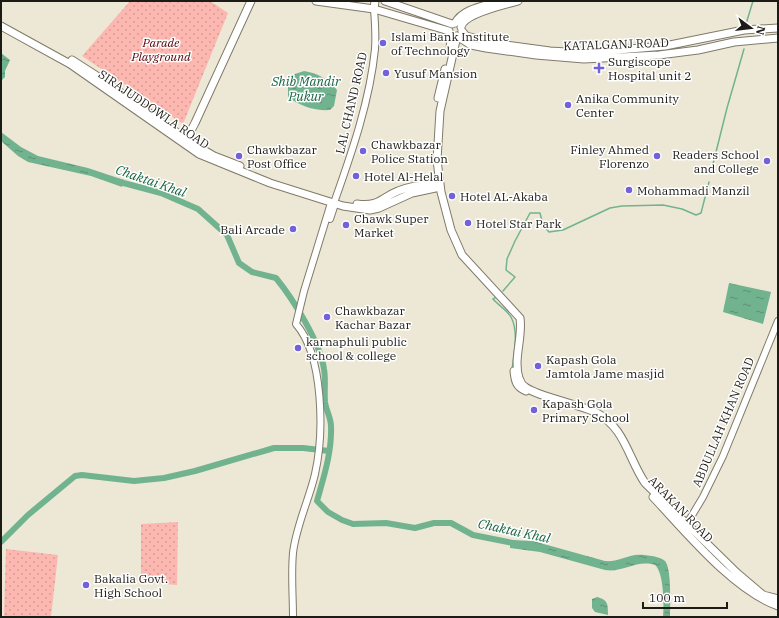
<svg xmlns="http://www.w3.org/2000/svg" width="779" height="618" viewBox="0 0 779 618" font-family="'IBM Plex Serif',serif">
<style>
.green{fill:url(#green-dots)}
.water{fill:url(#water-ripples)}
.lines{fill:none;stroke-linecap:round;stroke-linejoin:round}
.stream{stroke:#72b38f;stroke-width:1.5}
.canal{stroke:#72b38f;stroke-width:6}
.minor-casing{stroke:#7f7a69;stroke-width:8}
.major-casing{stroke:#7f7a69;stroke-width:9}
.minor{stroke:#fff;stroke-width:6}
.major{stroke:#fff;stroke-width:7}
.poi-dot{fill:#7361db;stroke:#fff;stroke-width:1.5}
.labels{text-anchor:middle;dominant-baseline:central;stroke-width:3;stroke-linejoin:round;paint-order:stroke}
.poi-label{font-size:12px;fill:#1d1b15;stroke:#fff;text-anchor:start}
.park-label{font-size:12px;font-style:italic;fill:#580207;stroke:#fff}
.street-label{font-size:12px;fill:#1d1b15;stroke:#fff}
.water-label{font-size:13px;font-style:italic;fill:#176441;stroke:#fff}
</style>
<defs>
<pattern id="green-dots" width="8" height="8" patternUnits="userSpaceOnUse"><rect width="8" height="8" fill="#fbb7b0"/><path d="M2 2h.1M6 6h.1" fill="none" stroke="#d79d96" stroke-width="1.8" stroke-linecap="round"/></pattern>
<pattern id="water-ripples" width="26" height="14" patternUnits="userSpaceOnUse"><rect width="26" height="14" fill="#72b38f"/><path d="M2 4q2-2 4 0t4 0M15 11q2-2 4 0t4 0" fill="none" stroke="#5d9174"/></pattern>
</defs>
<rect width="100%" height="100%" fill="#ede8d6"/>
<!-- green -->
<path class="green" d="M130,1H210L228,13L183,124L82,56Z
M178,522L177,585L141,582V524Z
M6,549L58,555L51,617H4Z"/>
<!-- water -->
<path class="water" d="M1,53L10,60L5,71V77L1,81Z
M304,71C317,73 329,79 337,90L334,106L330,110C315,111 300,106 288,97V82L292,75Z
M1,132L21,147L38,156L88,168L124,180L122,187L91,176L28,162L18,156L1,141Z
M729,283L771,292L763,324L723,312Z
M510,540L533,541L605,561C616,562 624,557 635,555C642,554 660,556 665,561C672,569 670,606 670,617H663C664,605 664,573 655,565C637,559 623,573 605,570L540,552L510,548Z
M597,597C608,600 608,604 608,615L595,612L592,608V599Z"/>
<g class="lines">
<!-- stream -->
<path class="stream" d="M746,24L753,1
M711,172L727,108L744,49
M503,291L515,277L506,270L507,259L515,241L530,213H540L543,225L549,232L563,230L610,208L622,206L663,205L682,209L696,215L701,213L709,182
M495,298L493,299C498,305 507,310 511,317C519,332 514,353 512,370"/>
<!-- canal -->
<path class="canal" d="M116,181L161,193L198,209L227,235L239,263L252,272L276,278C293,299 320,342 324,369C326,380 324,391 325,402C326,410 331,418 331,426C332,452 324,476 317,501L328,512L342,520L353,524L386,523L415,528L434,523H451L473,535L518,544
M1,542L28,515L75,476L82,475L134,481L164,478L195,471L274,448H303L329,451"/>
<!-- minor casing -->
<g class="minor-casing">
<path id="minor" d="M335,200C352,152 370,100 375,49C376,36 375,22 374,9
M330,219L335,204
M685,527L703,497L723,456L778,321
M293,617C293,596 291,574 293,553C296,526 309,500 315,474C324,434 324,356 296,324L304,291L331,203"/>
</g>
<!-- major casing -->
<g class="major-casing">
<path id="major" d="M316,1L374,9L449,31
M385,1L452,24
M374,9L375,1
M455,23C464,8 485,6 500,1
M1,26L70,64L199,154L270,183L343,206L370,210L379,208L412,193L440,187
M461,27C464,13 505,5 518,1
M462,31L466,36L499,44L550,51L583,53L665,46L744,30L778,28
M778,38L734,42L698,50L659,55L584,59L536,55L486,48L471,45L457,36L440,111L437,160L441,192L451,230L462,255L520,318C523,337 513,359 519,378C520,380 522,385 524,386C534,396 579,404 595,412C625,427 628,458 645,483L737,573L763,595L778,599
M450,47L452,35
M72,60L100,78L193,144L214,156L240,166
M438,98L445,69
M183,142L186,140L195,123L251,1
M357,204C379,207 381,198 398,191C409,186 422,185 434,184
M514,371C515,381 516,387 526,391
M653,497C686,532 733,590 778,606"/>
</g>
<!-- minor -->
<use href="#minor" class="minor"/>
<!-- major -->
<use href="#major" class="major"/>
</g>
<!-- markers -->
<g class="poi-dot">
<circle cx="383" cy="43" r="4"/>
<path d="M597 62h4v4h4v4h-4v4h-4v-4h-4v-4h4z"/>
<circle cx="386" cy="73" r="4"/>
<circle cx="568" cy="105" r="4"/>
<circle cx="363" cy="151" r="4"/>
<circle cx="239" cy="156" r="4"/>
<circle cx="657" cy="156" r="4"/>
<circle cx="767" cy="161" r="4"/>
<circle cx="356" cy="176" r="4"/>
<circle cx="629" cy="190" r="4"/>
<circle cx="452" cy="196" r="4"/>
<circle cx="468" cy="223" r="4"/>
<circle cx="346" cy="225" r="4"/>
<circle cx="293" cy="229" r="4"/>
<circle cx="327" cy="317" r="4"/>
<circle cx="298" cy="348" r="4"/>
<circle cx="538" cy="366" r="4"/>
<circle cx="534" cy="410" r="4"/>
<circle cx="86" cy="585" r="4"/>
</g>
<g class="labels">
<!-- poi labels -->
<g class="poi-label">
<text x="391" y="36">Islami Bank Institute<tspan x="391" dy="14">of Technology</tspan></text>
<text x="608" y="61">Surgiscope<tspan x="608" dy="14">Hospital unit 2</tspan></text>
<text x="394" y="73">Yusuf Mansion</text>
<text x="576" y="98">Anika Community<tspan x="576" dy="14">Center</tspan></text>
<text x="371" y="144">Chawkbazar<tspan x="371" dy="14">Police Station</tspan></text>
<text x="247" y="149">Chawkbazar<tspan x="247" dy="14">Post Office</tspan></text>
<text x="649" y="149" text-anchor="end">Finley Ahmed<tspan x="649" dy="14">Florenzo</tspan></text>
<text x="759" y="154" text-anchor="end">Readers School<tspan x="759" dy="14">and College</tspan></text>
<text x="364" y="176">Hotel Al-Helal</text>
<text x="637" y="190">Mohammadi Manzil</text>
<text x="460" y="196">Hotel AL-Akaba</text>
<text x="354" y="218">Chawk Super<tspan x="354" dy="14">Market</tspan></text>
<text x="476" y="223">Hotel Star Park</text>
<text x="285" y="229" text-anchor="end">Bali Arcade</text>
<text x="335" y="310">Chawkbazar<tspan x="335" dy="14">Kachar Bazar</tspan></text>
<text x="306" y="341">karnaphuli public<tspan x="306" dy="14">school &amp; college</tspan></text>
<text x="546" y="359">Kapash Gola<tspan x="546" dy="14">Jamtola Jame masjid</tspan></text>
<text x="542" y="403">Kapash Gola<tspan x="542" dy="14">Primary School</tspan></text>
<text x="94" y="578">Bakalia Govt.<tspan x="94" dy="14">High School</tspan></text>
</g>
<!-- park labels -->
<g class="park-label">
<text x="161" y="42">Parade<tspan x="161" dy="14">Playground</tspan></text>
</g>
<!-- street labels -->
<g class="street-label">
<text transform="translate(616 44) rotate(-2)">KATALGANJ ROAD</text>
<text transform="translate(351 103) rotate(-77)">LAL CHAND ROAD</text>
<text transform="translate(154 109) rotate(34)">SIRAJUDDOWLA ROAD</text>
<text transform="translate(723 422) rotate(-67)">ABDULLAH KHAN ROAD</text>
<text transform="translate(681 509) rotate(46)">ARAKAN ROAD</text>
</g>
<!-- water labels -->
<g class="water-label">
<text x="306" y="81">Shib Mandir<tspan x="306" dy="15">Pukur</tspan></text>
<text transform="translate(151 181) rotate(19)">Chaktai Khal</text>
<text transform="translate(514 531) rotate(12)">Chaktai Khal</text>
</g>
</g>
<!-- border -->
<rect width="779" height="618" fill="none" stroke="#1d1b15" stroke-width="4"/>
<!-- north arrow -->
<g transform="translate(751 28) rotate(105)" stroke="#ffffff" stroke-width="3" paint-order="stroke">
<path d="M0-3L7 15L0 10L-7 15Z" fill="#1d1b15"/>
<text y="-6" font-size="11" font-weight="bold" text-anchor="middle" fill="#1d1b15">N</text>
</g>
<!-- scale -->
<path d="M643 602v6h84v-6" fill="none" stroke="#1d1b15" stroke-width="2"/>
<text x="649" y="602" font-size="12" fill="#1d1b15" stroke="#ffffff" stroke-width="3" paint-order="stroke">100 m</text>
</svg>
